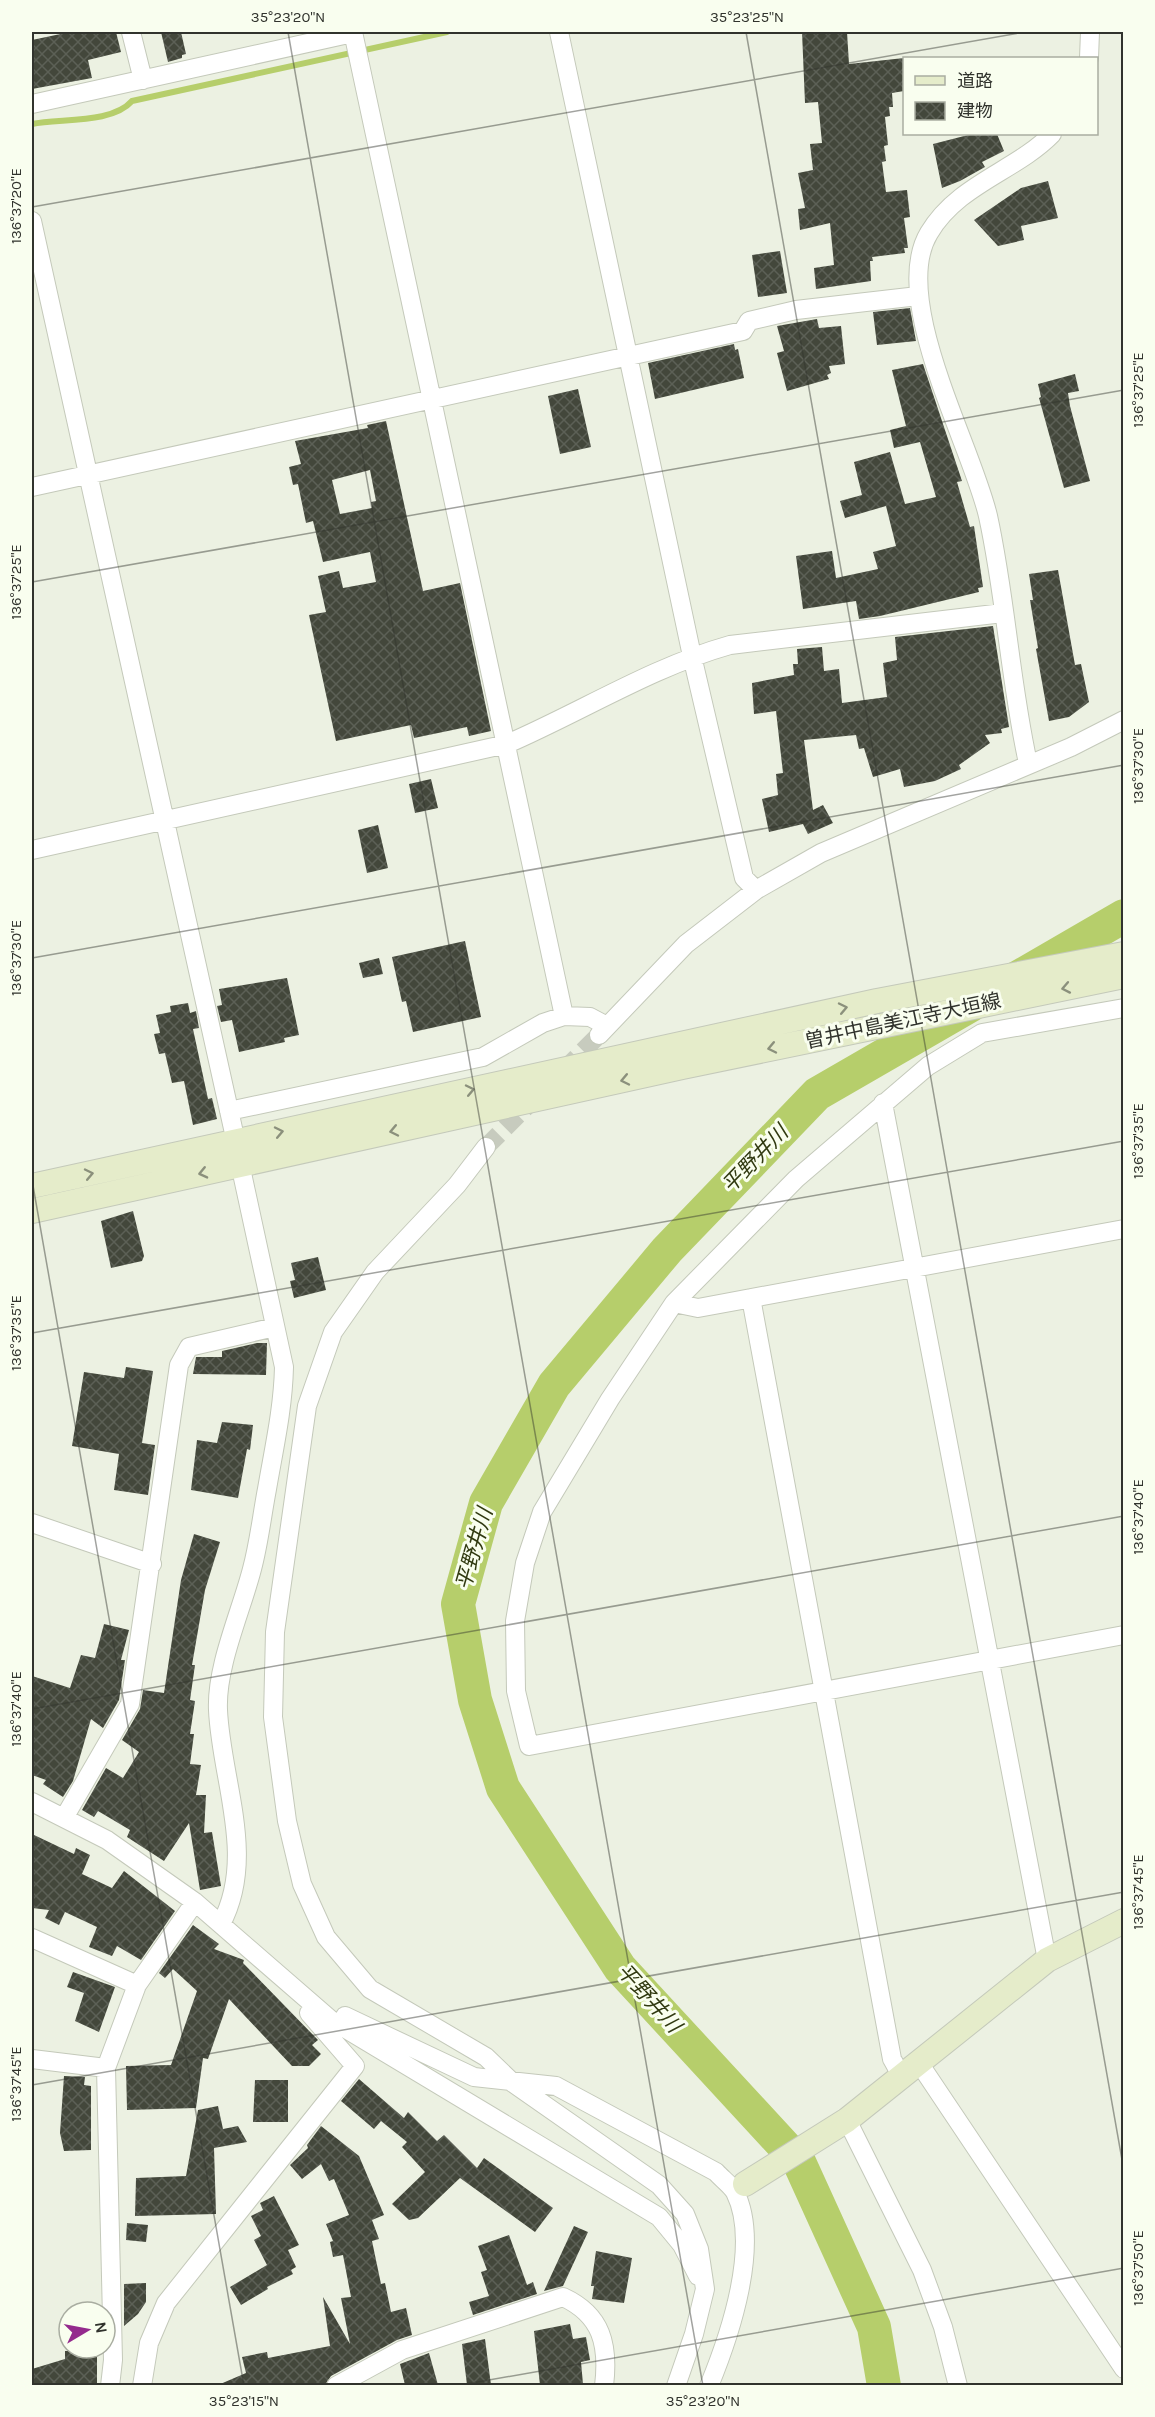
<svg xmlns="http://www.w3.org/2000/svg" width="1155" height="2417" viewBox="0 0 1155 2417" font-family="Karla,'Noto Sans JP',sans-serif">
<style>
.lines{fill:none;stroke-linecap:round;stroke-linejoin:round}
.stream{stroke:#b6ce6b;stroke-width:6}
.river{stroke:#b6ce6b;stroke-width:34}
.building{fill:url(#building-cross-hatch);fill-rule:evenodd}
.street-tunnel{stroke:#c7cbbe;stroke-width:18;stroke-dasharray:18 9;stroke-linecap:butt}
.street-casing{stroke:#c4c9ba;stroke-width:20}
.secondary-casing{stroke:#c4c9ba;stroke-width:26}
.street{stroke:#fff;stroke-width:18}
.secondary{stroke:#e5ecca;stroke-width:24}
.oneway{stroke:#8b907c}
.ticks{fill:none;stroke:#31332d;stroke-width:1.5;stroke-opacity:0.45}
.labels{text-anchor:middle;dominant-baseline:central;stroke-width:6;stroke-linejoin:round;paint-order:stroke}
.street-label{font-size:20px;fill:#31332d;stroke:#f9feef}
.water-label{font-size:21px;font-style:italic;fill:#313a11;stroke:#f9feef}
.neatline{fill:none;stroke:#31332d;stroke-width:2}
.ticks-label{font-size:15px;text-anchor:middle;fill:#31332d}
</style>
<defs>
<pattern id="building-cross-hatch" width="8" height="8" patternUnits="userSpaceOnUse" patternTransform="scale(1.5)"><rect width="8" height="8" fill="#43473b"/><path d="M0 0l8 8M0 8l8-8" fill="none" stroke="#5c6056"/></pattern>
</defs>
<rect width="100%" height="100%" fill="#ecf1e2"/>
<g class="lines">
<!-- stream -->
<path class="stream" d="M32,124C60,118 112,124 132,101L447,32"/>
<!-- river -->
<path class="river" d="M1017,978L1124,916
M884,2386L874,2327L799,2162L620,1968L503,1788L475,1700L458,1604L486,1503L554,1385L667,1250L817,1094L971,1005"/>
</g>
<!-- building -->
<path class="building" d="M70,32H116L121,52L88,60L92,78L32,89V40Z
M161,32H181L186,54L182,55V58L168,62Z
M802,32H847L849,64L904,58V91L892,93L893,107H889L890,116L885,117L888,145L884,146L886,161L882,162L886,192L907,190L910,217L904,218L908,248H904L905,253L872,257L873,261H870L871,281L816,289L814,268L834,265L830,223L800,230L798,209L805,208L798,173L813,170L810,144L822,143L818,102L805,103Z
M972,134H997L1004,151L982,162L985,167L960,181L942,188L933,144Z
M1048,181L1058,218L1021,226L1024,240L998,246L974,220L1021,188Z
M780,251L787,293L758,297L752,255Z
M910,308L916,341L877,345L873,312Z
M817,319L819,328L841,326L845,364L829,366L831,373L827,375L829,379L787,391L777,353L784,351L777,326Z
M734,344L735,350L738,349L744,378L655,399L648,363Z
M923,364L962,481L957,482L970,527L974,526L983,587L978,588L979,592L880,616L859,619L856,601L803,609L796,556L832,551L836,578L878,569L873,552L896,546L886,506L845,518L840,501L862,495L854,462L890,452L905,504L936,497L920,442L894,448L890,430L906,426L892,370Z
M1075,374L1079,391L1068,393L1070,406L1090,481L1064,488L1039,398L1041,397L1038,384Z
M578,389L591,447L560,454L548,396Z
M386,421L423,591L460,583L491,731L469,736L467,727L414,738L411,725L336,741L309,615L326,612L318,576L339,571L343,588L376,582L370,552L323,562L313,521L306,523L298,484L293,485L289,467L301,464L295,441L368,428L367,425ZM370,470L376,501L371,502L372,508L340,514L332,480Z
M1058,570L1075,665L1081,664L1089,702L1069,717L1049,721L1036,649L1038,648L1030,600H1033L1029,574Z
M993,626L1009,727L1001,729L1002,733L985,735L990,743L959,765L961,769L935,781L904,787L900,769L873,777L864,748L859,749L856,735L804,740L813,810L823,805L833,823L808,834L803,824L769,832L762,799L778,795L776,774L783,773L776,711L754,714L752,683L794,675L793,664H798L797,649L822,647L824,671L839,669L842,703L887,697L883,663L897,660L895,637Z
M431,779L438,808L415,813L409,784Z
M378,825L388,868L367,873L358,830Z
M465,941L481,1017L413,1032L406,1001L402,1002L392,957Z
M379,958L383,974L363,978L359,963Z
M287,978L299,1035L284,1038L285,1042L239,1052L232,1020L221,1022L217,1006L222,1005L219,989Z
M188,1003L190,1013L196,1011L199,1028L193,1029L208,1099L212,1098L217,1119L193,1125L184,1081L172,1083L165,1053L159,1054L154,1034L160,1033L156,1015L171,1012L170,1006Z
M133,1211L144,1256L142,1261L111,1268L101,1221Z
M318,1257L326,1290L294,1298L290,1281L295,1280L291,1263Z
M257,1343H267L266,1375L193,1374L196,1357H222V1351Z
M126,1367L153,1371L142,1443L155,1445L148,1495L114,1490L119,1454L72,1446L84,1372L124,1378Z
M222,1422L253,1425L250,1450L247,1449L238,1498L191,1490L197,1440L217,1443Z
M194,1534L220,1542L205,1590L192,1665H195L190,1700L195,1701L190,1734H194L190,1764L201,1765L196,1795H206L204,1833L212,1832L221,1886L200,1890L189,1823L164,1861L127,1837L130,1830L98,1811L94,1817L82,1810L106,1768L123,1778L139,1752L122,1740L140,1709L143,1690L164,1693L181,1580Z
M104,1624L129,1630L121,1660H125L119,1700L103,1728L91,1719L73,1781L63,1797L43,1784L46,1780L32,1775V1676L70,1688L81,1655L95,1658Z
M32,1834L74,1854L76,1848L90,1855L82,1874L112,1888L124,1871L175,1911L141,1960L117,1946L112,1956L89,1947L97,1927L65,1912L59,1925L45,1918L49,1910L32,1908Z
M193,1925L219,1944L214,1949L244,1960L243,1963L318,2040L312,2045L321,2054L309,2066H292L229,1999L208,2059L203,2058L196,2108L127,2110L126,2066L171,2065L197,1991L173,1969L165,1978L159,1973Z
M73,1972L115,1987L99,2032L75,2021L84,1993L67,1987Z
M64,2076L85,2077L84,2085L91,2086V2150L64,2151L60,2133Z
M359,2079L404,2118L408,2112L437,2141L444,2135L477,2168L484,2158L553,2208L535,2232L460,2178L418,2218L409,2220L392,2204L425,2172L402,2147L407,2142L381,2121L374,2129L341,2101Z
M255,2080H288V2122H253Z
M218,2106L223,2129L238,2126L247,2142L214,2148L216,2214L135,2216L136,2178L186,2176L198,2110Z
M321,2126L359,2156L384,2215L372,2220L379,2239L372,2241L381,2284L385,2283L391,2312L406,2308L412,2335L397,2340L331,2376L325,2385H218L246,2373L242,2357L267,2352L268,2358L330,2346L323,2297L350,2344L341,2298L351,2297L343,2255L333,2257L330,2242L333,2241L326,2224L349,2215L334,2179L329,2181L321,2164L302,2179L290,2165L308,2148L307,2145Z
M274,2196L299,2245L288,2250L296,2267L291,2270L293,2274L267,2287L268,2289L241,2305L230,2287L267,2265L254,2240L261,2236L251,2216L263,2210L260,2203Z
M127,2223L148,2225L146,2242L126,2240Z
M574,2226L588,2232L563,2286L544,2291Z
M509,2235L527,2285L533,2282L537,2294L473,2315L469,2302L489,2296L481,2272L487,2270L478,2246Z
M596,2251L632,2258L624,2303L592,2299L594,2286H591Z
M146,2283V2302L138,2314L124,2326V2284Z
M570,2324L573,2339L586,2337L590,2360L581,2362L583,2384L540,2385L534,2331Z
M485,2339L491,2385H467L462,2344Z
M77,2348H97V2385H32V2369L65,2359V2351H77Z
M429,2353L438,2385H405L400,2364Z"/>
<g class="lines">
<!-- street-tunnel -->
<path class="street-tunnel" d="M564,1070L599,1035
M486,1147L533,1100"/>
<!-- street casing -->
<g class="street-casing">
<path id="street" d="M131,32L143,80
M353,32L564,1016
M559,32L692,656L744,878L756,890
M1089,58L1090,32
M32,104L353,33
M32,221L236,1142
M32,487L743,331L749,321L796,310L918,296
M1028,763C1010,682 1006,598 988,516C972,446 889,299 929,233C958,184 1016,171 1052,134
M32,850L507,744C581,712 652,667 730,645L1003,613
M1124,1008L982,1033L928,1066L796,1179L674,1303L610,1399L542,1512L525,1563L515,1621L516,1691L529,1746L1124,1635
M599,1035L686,944L756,890L821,853L1071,747L1124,720
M883,1103L1047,1960
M229,1111L483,1057L543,1023L564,1016L590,1017L607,1026
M486,1147L457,1185L375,1272L333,1332L307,1406L275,1632L273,1717L287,1821L302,1884L326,1937L370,1989L486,2057L513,2083L659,2185L685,2214L699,2249L705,2289L694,2334L676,2386
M751,1298L892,2059L902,2077
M674,1303L698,1308L1124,1229
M32,1523L152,1564
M32,1802L107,1840L195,1902L331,2020L659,2217L682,2245L698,2276
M64,1818L130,1704L179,1365L189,1347L275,1327
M221,1924C257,1857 221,1780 218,1710C216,1666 241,1612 252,1569C259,1543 262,1515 267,1489C274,1448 283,1409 284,1367L240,1164
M32,1938L137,1985
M345,2016L474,2077L556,2086L716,2172C721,2178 731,2185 735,2192C761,2244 730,2335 709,2386
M32,2059L106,2068
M919,2063L1124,2369
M847,2120L922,2270L943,2327L958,2386
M110,2386L113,2360L106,2068L137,1985L195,1902
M142,2386L149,2343L166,2303L355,2066L309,2013
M336,2386L402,2350L563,2297C602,2315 609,2345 604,2386"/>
</g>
<!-- secondary casing -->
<g class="secondary-casing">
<path id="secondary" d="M32,1186L877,1001L1124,954
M32,1211L682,1067L1124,976
M745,2184L847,2120L1047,1960L1124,1921"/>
</g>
<!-- street -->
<use href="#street" class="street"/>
<!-- secondary -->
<use href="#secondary" class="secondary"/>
</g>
<!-- one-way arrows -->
<defs><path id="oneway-chevron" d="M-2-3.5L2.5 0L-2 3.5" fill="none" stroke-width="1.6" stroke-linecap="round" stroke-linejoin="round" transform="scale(1.5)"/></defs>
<g class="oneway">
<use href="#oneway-chevron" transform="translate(1066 988) rotate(169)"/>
<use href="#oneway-chevron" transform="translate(843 1008) rotate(-12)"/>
<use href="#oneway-chevron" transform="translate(772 1048) rotate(168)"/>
<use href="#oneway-chevron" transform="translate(625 1080) rotate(168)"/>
<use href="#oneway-chevron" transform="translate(470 1090) rotate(-12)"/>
<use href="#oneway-chevron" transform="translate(394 1131) rotate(168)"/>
<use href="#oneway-chevron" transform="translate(279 1132) rotate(-12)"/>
<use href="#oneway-chevron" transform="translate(203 1173) rotate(167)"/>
<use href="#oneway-chevron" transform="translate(89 1174) rotate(-12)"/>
</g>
<!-- ticks -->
<path class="ticks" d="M288,32L703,2386M746,32L1124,2171M32,207L1025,32M32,582L1124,390M32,958L1124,765M32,1180L244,2386M32,1333L1124,1141M32,1709L1124,1516M32,2085L1124,1892M455,2386L1124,2268"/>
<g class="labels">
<!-- street labels -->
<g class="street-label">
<text transform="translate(903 1021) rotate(-12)">曽井中島美江寺大垣線</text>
</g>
<!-- water labels -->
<g class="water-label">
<text transform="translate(755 1159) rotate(-46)">平野井川</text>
<text transform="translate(474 1549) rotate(-74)">平野井川</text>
<text transform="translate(649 1998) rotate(48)">平野井川</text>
</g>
</g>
<!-- border -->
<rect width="1155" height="2417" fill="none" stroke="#f9feef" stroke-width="66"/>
<!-- legend -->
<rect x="903" y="57" width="195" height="78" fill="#f9feef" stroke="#a9ada1" stroke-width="1.5"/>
<rect x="915" y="76" width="30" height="9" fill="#e5ecca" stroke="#a9ada1" stroke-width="1.5"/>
<text x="957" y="87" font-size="18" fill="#31332d">道路</text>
<rect x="915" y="102" width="30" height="18" fill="url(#building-cross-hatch)" stroke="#a9ada1" stroke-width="1.5"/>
<text x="957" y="117" font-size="18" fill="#31332d">建物</text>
<!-- north arrow -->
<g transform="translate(87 2330) rotate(80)"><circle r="28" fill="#f9feef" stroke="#a9ada1" stroke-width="1.5"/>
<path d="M0-4.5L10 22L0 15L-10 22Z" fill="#942a8d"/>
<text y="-9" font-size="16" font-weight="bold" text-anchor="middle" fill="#31332d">N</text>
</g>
<rect x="33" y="33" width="1089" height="2351" class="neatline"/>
<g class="ticks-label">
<text x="288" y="22">35°23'20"N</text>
<text x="747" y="22">35°23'25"N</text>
<text transform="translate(16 206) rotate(-90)" y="5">136°37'20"E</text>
<text transform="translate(1138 390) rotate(-90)" y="5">136°37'25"E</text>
<text transform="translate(16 582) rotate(-90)" y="5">136°37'25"E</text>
<text transform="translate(1138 766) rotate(-90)" y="5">136°37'30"E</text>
<text transform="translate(16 958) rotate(-90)" y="5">136°37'30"E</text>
<text transform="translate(1138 1141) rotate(-90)" y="5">136°37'35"E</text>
<text transform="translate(16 1333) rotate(-90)" y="5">136°37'35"E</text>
<text transform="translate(1138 1517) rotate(-90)" y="5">136°37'40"E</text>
<text transform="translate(16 1709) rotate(-90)" y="5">136°37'40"E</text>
<text transform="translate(1138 1892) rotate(-90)" y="5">136°37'45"E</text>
<text transform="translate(16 2084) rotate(-90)" y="5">136°37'45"E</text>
<text transform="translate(1138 2268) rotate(-90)" y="5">136°37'50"E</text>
<text x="244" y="2406">35°23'15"N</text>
<text x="703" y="2406">35°23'20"N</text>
</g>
</svg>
